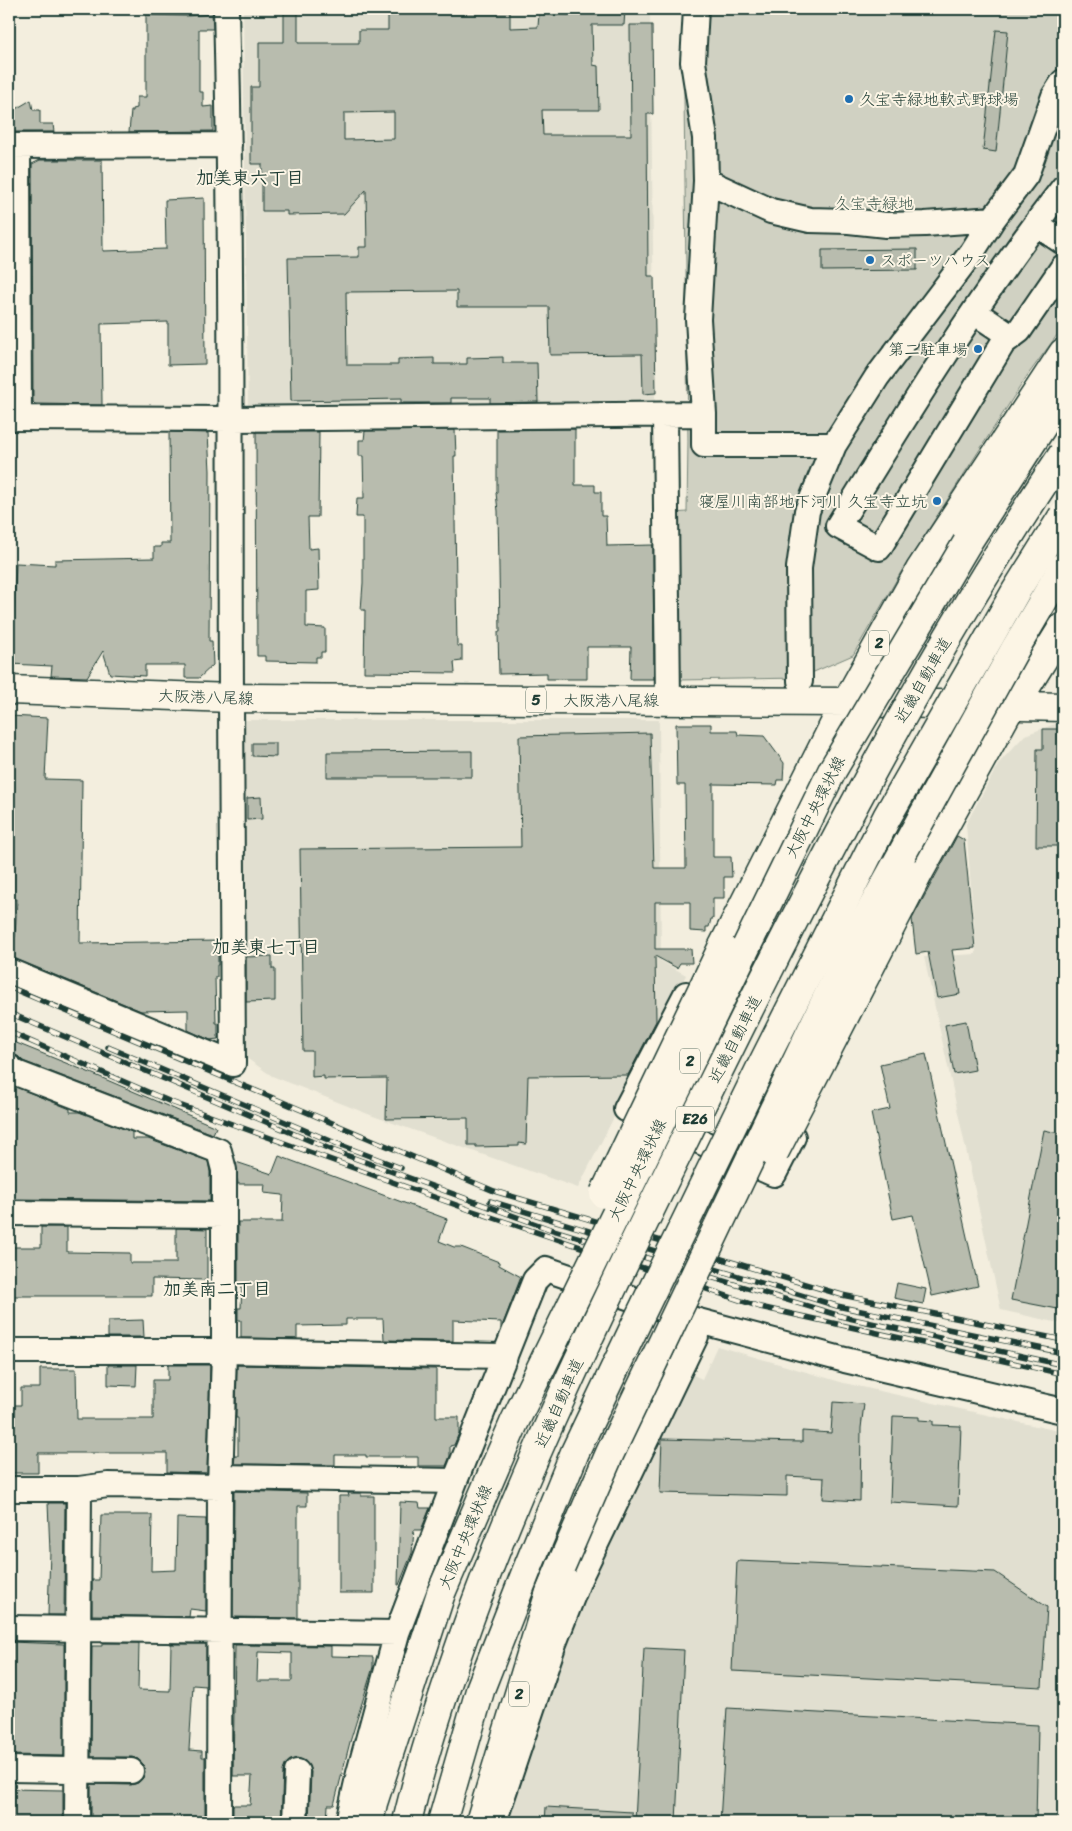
<svg xmlns="http://www.w3.org/2000/svg" width="1072" height="1831" viewBox="0 0 1072 1831" font-family="Sriracha,'Klee One',sans-serif">
<style>
.built{fill:#e1dfd0}
.green{fill:#d0d1c2;stroke:#78877b}
.building{fill:#b8bcae;stroke:#1f3d34;fill-rule:evenodd}
.lines{fill:none;stroke-linecap:round;stroke-linejoin:round}
.minor-casing{stroke:#1f3d34;stroke-width:28}
.major-casing{stroke:#1f3d34;stroke-width:31}
.minor{stroke:#fcf5e5;stroke-width:24}
.major{stroke:#fcf5e5;stroke-width:28}
.rail-casing{stroke:#1f3d34;stroke-width:5.5}
.rail{stroke:#fcf5e5;stroke-width:4;stroke-dasharray:11;stroke-linecap:butt}
.major-bridge-casing{stroke:#1f3d34;stroke-width:31;stroke-linecap:butt}
.highway-bridge-casing{stroke:#1f3d34;stroke-width:31;stroke-linecap:butt}
.major-bridge{stroke:#fcf5e5;stroke-width:28}
.highway-bridge{stroke:#fcf5e5;stroke-width:28}
.poi-dot{fill:#1f6fb2;stroke:#fcf5e5;stroke-width:2}
.labels{text-anchor:middle;dominant-baseline:central;stroke-width:4;stroke-linejoin:round;paint-order:stroke}
.shield{fill:#fcf5e5;stroke:#617469;stroke-width:1}
.shield-label{font-size:15px;font-weight:bold;fill:#1f3d34}
.poi-label{font-size:16px;fill:#1f3d34;stroke:#fcf5e5;text-anchor:start}
.park-label{font-size:16px;fill:#425b50;stroke:#fcf5e5}
.street-label{font-size:16px;fill:#1f3d34;stroke:#fcf5e5}
.neighbourhood-label{font-size:18px;font-weight:bold;fill:#1f3d34;stroke:#fcf5e5}
</style>
<rect width="100%" height="100%" fill="#f3eede"/>
<filter id="ink" filterUnits="userSpaceOnUse"><feTurbulence type="fractalNoise" baseFrequency=".02" numOctaves="2"/><feDisplacementMap in="SourceGraphic" scale="10" xChannelSelector="R" yChannelSelector="G"/><feConvolveMatrix kernelMatrix="1 2 1 2 8 2 1 2 1" color-interpolation-filters="sRGB"/></filter>
<g filter="url(#ink)">
<!-- built -->
<path class="built" d="M350,9H650L655,406L248,411L243,10Z
M243,720H659L661,961L686,975L578,1188L373,1116L272,1076L238,1052Z
M1055,724H1063V1324L1001,1310L924,957L976,954L966,824L999,763L1025,735Z
M717,1346L844,1383L1063,1432V1822H507L531,1735L596,1575L691,1374L702,1379Z"/>
<!-- green -->
<path class="green" d="M683,9H1063V327L1027,376L901,572L853,655L800,678L679,680L674,513L687,512L688,441Z"/>
<!-- building -->
<path class="building" d="M510,9V28L538,27L539,14L569,15V10H625L624,25H592L593,65L598,66L599,110H542L543,135H631L630,25H652L653,114H647L648,276H654L656,393L643,394L642,354L550,355L549,307H457V291L346,292L347,365H398V359L434,358V364H467V358L503,357V363H537L538,402L490,403V398H451V403H401V399L291,401L288,258L359,257V247H367L366,190L344,214L287,215V211H262V164H251V87H259V42H284V13H298V43H359V30H388V10ZM394,112V139L344,140V113Z
M212,14L213,29H199V92H203V107L213,106V131L129,132L131,111H133V109L137,108V97H146V15L186,16Z
M996,30L1008,31L996,152L983,150Z
M31,100L33,110H40V124H53L54,132H9V113Z
M40,160H102L103,251L166,249L165,200L204,198L205,364L168,365V322L101,324L102,405L35,404L33,402L32,164Z
M917,249V270L822,271V250Z
M575,429V485H595V492H601V516H606L607,546L653,545L654,679H630L631,647H587V679H547V673L499,674L498,632H500L499,568L498,511L496,493L497,492V430Z
M455,430L456,456H454L457,646H462V661L454,662L455,673L364,672L365,610H361L363,583V517H356L357,498H364L363,456H359V440H364L365,431Z
M169,432L208,433L210,471L209,641H212L213,665L199,678H185V665H145V676L110,674L103,651L87,677L51,676L52,666L9,664V609H14L16,563L55,565V560L154,558V547H161V543H170Z
M256,432H319L318,517H308L309,549L318,548L319,590L306,591V627L325,628V652H321V657H316V662L265,661V656H257Z
M9,716L48,718L45,779L82,780L80,943L218,941V965H217V977H215L216,1023H218V1039L210,1040L188,1030V1010L141,1011L14,958H9V937H15L17,899H9Z
M676,724H711V731H737L738,735L764,736L784,763L783,780H778L777,785L713,784V857H731L732,877H724V898H713V919H711L709,927H706V932L690,931V902H655V949H691L692,963H680L677,968L655,956L656,1021L628,1075L528,1076L526,1144L519,1143V1146L476,1147V1145H468V1118L386,1119L387,1078L324,1079V1076L312,1077V1051H303L300,849L521,847L519,736L650,733L654,868H686L685,785H677Z
M1043,729H1063V846H1036L1037,749H1043Z
M252,743H276V757L252,756Z
M472,751V777H327V752Z
M261,797L262,819L247,820V798Z
M957,836L964,840L975,948L952,950L960,994L937,998L928,952L916,954L912,919Z
M272,956V969H275V1001L246,1002V957Z
M966,1021L975,1070L954,1074L945,1025Z
M9,1040L93,1074L216,1127L213,1134L23,1061L18,1056L9,1054Z
M926,1054L978,1286L932,1296L913,1215L893,1219L871,1113L890,1109L880,1064Z
M9,1084L70,1109V1112H79L132,1132V1139H148L208,1161L210,1172V1201L10,1199Z
M1044,1130L1063,1134V1310L1011,1300Z
M279,1156L447,1219L439,1241L454,1247H461L499,1262V1265L521,1277L501,1329V1322L453,1320V1341L384,1340L383,1319H346V1325L297,1326V1339L241,1338V1320H238V1308H241L242,1283H238V1222H282L283,1195L264,1193L265,1184H238L236,1162L272,1174Z
M41,1227H67V1252L130,1253V1263H176V1228L207,1229V1280L152,1279V1296H9V1247H41Z
M897,1283L926,1289L923,1304L894,1298Z
M143,1320L144,1337H108V1321Z
M108,1365H137L136,1386L108,1385Z
M168,1365H210L207,1473L167,1472V1453H38V1473H9V1405H21V1388H40V1369H76L77,1419H153V1380H168Z
M237,1365L436,1369V1417H459V1433L454,1445L450,1446V1456L446,1466H418V1457H366V1455H335V1465L234,1464L235,1456H238V1418H236Z
M833,1402L864,1404L861,1428L860,1501L823,1499L824,1478L787,1476V1496L660,1493L662,1439L802,1442V1431L831,1433Z
M893,1416L919,1417V1420L933,1421V1425L961,1426L958,1506L890,1502Z
M234,1491L307,1493V1506H298V1618L233,1617Z
M348,1493H361V1496H374V1593H339V1496H349Z
M400,1502L419,1503L420,1508H430L421,1530H414L412,1553L399,1585H398Z
M48,1503H65L64,1615H48L50,1551Z
M101,1515H152L151,1571L176,1570L177,1518L206,1519V1611L190,1609L189,1617L92,1615V1580H99Z
M737,1561L995,1572L1047,1607L1042,1687L732,1671Z
M9,1642L64,1644V1756L9,1755Z
M102,1643H139L138,1690L170,1691L171,1644H206V1686L193,1685L189,1750L202,1751V1757H205V1822H91V1784L131,1785L138,1783L143,1778L145,1772L143,1764L138,1759L132,1757H91L92,1646H102Z
M235,1645L331,1646V1656L373,1657V1667L350,1742L334,1805H328L327,1822H309L311,1772L309,1766L305,1761L297,1758L291,1760L286,1764L283,1771L281,1822H233V1805H250L252,1776H233ZM258,1652L292,1653V1681H257Z
M644,1648L684,1650L676,1822H635Z
M727,1708L1038,1725L1036,1822H720Z
M9,1789L63,1790V1822H9Z
M546,1807L632,1812V1822H545Z"/>
<g class="lines">
<!-- minor casing -->
<g class="minor-casing">
<path id="minor" d="M696,9L693,62L705,138L706,181L698,319L704,414V445H834
M9,146L229,145
M18,146L19,418
M706,181L771,211L810,220L849,221L886,225L925,224L993,219
M1063,188C980,295 909,410 838,526L879,548L1003,343L1019,331L1063,267
M1036,224L1063,242
M974,312L1010,336
M665,415L668,700
M9,418L232,419L704,414
M800,681L799,568L807,511L834,445L877,377L972,252L993,219L1026,175L1054,96L1063,82
M9,971L233,1064C232,942 231,820 231,698C230,468 232,239 226,9
M686,994L626,1109L774,1174L793,1137
M9,1067L16,1073L219,1151L224,1170V1351L220,1487L219,1822
M9,1213L224,1215
M695,1320L845,1360L1063,1411
M9,1351H224L505,1356
M220,1477L455,1481
M9,1489H79L108,1485L220,1487
M9,1628L397,1633
M9,1769L131,1771
M77,1822L79,1489
M295,1822L297,1772
M348,1822L359,1773L397,1633L455,1481L535,1280L546,1269L695,1320L696,1336L580,1577L553,1646L494,1822"/>
</g>
<!-- major casing -->
<g class="major-casing">
<path id="major" d="M967,543L1063,394
M9,690L231,698L847,702L1063,707
M918,874L1011,706L1029,682L1063,627
M722,948L837,719L920,570L1063,353
M369,1822L373,1803L441,1593
M480,1822L550,1592L561,1566"/>
</g>
<!-- minor -->
<use href="#minor" class="minor"/>
<!-- major -->
<use href="#major" class="major"/>
<!-- rail casing -->
<g class="rail-casing">
<path id="rail" d="M9,987L494,1191L842,1295L1063,1340
M9,1013L332,1150L550,1229L844,1317L1063,1365
M9,1032L171,1102L470,1210L760,1307L1063,1374
M108,1047L333,1142L401,1168
M490,1201L837,1306L1063,1353"/>
</g>
<!-- rail -->
<use href="#rail" class="rail"/>
<!-- major-bridge casing -->
<g class="major-bridge-casing">
<path id="major-bridge" d="M774,1153L918,874
M604,1194L722,948
M561,1566L610,1453L855,939L1015,649L1063,567
M441,1593L514,1423L833,769L967,543"/>
</g>
<!-- highway-bridge casing -->
<g class="highway-bridge-casing">
<path id="highway-bridge" d="M407,1822C423,1753 446,1685 470,1618C528,1460 602,1308 676,1157C794,917 913,676 1063,454
M442,1822L481,1687L526,1572L575,1452L634,1328L761,1067L887,817L1016,591L1063,516"/>
</g>
<!-- major-bridge -->
<use href="#major-bridge" class="major-bridge"/>
<!-- highway-bridge -->
<use href="#highway-bridge" class="highway-bridge"/>
</g>
</g>
<!-- markers -->
<g class="poi-dot">
<circle cx="849" cy="99" r="5"/>
<circle cx="870" cy="260" r="5"/>
<circle cx="978" cy="349" r="5"/>
<circle cx="937" cy="501" r="5"/>
</g>
<g class="labels">
<!-- shield labels -->
<g class="shield">
<rect x="869" y="630.5" width="20" height="25" rx="4"/>
<rect x="526" y="687.5" width="20" height="25" rx="4"/>
<rect x="680" y="1048.5" width="20" height="25" rx="4"/>
<rect x="676" y="1106.5" width="38" height="25" rx="4"/>
<rect x="509" y="1681.5" width="20" height="25" rx="4"/>
</g>
<g class="shield-label">
<text x="879" y="643">2</text>
<text x="536" y="700">5</text>
<text x="690" y="1061">2</text>
<text x="695" y="1119">E26</text>
<text x="519" y="1694">2</text>
</g>
<!-- poi labels -->
<g class="poi-label">
<text x="859" y="99">久宝寺緑地軟式野球場</text>
<text x="880" y="260">スポーツハウス</text>
<text x="968" y="349" text-anchor="end">第二駐車場</text>
<text x="927" y="501" text-anchor="end">寝屋川南部地下河川 久宝寺立坑</text>
</g>
<!-- park labels -->
<g class="park-label">
<text x="874" y="203">久宝寺緑地</text>
</g>
<!-- street labels -->
<g class="street-label">
<text transform="translate(923 680) rotate(-60)">近畿自動車道</text>
<text transform="translate(206 697) rotate(2)">大阪港八尾線</text>
<text x="611" y="700">大阪港八尾線</text>
<text transform="translate(815 807) rotate(-63)">大阪中央環状線</text>
<text transform="translate(735 1039) rotate(-63)">近畿自動車道</text>
<text transform="translate(637 1170) rotate(-64)">大阪中央環状線</text>
<text transform="translate(559 1403) rotate(-66)">近畿自動車道</text>
<text transform="translate(465 1537) rotate(-67)">大阪中央環状線</text>
</g>
<!-- neighbourhood labels -->
<g class="neighbourhood-label">
<text x="250" y="178">加美東六丁目</text>
<text x="266" y="947">加美東七丁目</text>
<text x="217" y="1289">加美南二丁目</text>
</g>
</g>
<!-- margin -->
<rect width="1072" height="1831" fill="none" stroke="#fcf5e5" stroke-width="30"/>
<rect x="15" y="15" width="1042" height="1801" fill="none" stroke="#1f3d34" stroke-width="2" filter="url(#ink)"/>
</svg>
